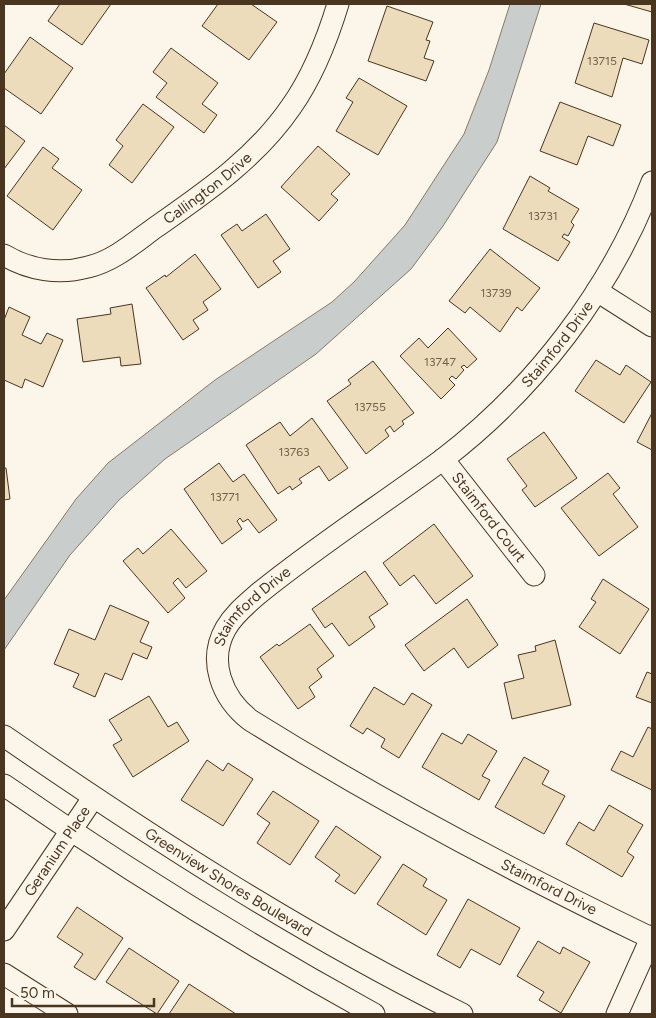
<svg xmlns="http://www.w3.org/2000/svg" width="656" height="1018" viewBox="0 0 656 1018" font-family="Figtree,sans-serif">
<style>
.water{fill:#c9cecd;stroke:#887966}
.building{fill:#ecdcbc;stroke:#4a3520}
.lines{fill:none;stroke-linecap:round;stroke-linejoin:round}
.minor-casing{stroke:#4a3520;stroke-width:23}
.minor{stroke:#fbf6e9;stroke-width:21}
.labels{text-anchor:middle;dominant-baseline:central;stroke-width:4;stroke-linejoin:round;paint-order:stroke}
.number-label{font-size:12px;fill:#725f47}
.street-label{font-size:15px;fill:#4a3520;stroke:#fbf6e9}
</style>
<rect width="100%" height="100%" fill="#fbf6e9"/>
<!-- water -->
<path class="water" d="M510,4H541L497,142L443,226L411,269L316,354L165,459L119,500L70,555L4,650V600L76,499L108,463L215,380L332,302L354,282L405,225L464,134L489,70Z"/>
<!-- building -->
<path class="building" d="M60,4H111L82,45L48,21Z
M218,4H251L277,22L249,60L202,26Z
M624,4H652V12Z
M387,6L433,22L426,40L430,41L424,58L434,61L426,81L368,61Z
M594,23L649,40L642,64L623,58L612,97L575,83Z
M30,37L73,68L41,114L4,88V74Z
M171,48L218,83L202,104L217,115L204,133L156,97L167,83L153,72Z
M359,78L407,106L378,155L336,131L353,102L346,98Z
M560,102L621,125L613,146L588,136L577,165L540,151Z
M143,104L174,127L132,183L109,165L123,146L116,140Z
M4,125L25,141L4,169Z
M318,146L350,174L331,194L338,200L319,221L281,187Z
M43,147L59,159L52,168L82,190L53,230L7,196Z
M530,176L550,188L548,191L579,209L571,222L574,225L568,236L564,234L562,237L570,242L558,261L503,229Z
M266,214L290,249L273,261L281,272L258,288L221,235L237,224L242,231Z
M490,249L540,288L522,311L517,307L500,332L470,307L465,313L449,301Z
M195,254L221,289L203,302L208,310L193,320L199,329L183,340L146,288L165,275L166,277Z
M132,304L141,364L121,366L120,357L83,362L77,319L111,314L110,308Z
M9,307L30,317L22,335L41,344L47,333L63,340L43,387L25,379L22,388L4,380V320Z
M448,328L477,359L467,368L464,365L461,367L464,370L456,379L452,376L449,379L455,385L441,399L400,356L419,338L428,348Z
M596,360L620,375L626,365L651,382L624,423L575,391Z
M373,361L414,413L402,421L404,424L394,432L390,426L385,430L389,436L366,454L327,401L351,384L348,380Z
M652,413V450L637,442Z
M312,418L348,468L329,481L319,466L299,479L302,483L292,490L290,486L278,494L246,445L280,422L290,436Z
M544,432L577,478L535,507L522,490L527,486L507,459Z
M219,463L233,482L244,474L277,520L259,533L248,519L243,522L240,518L237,521L242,529L222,544L184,489Z
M4,468H6L10,499L4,500Z
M608,473L620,488L613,494L638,527L599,556L561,508Z
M434,524L473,576L436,604L414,575L400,586L383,563Z
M171,529L207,571L186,588L178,578L173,583L185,598L168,613L123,561L138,548L143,554Z
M365,571L388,604L369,617L375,627L349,646L332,623L325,628L312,609Z
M603,579L649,609L620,654L579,627L596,602L591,599Z
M467,599L498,645L468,668L454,648L424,671L405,645Z
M110,605L149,622L140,642L152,647L147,659L133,653L122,680L105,673L95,697L73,687L79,674L54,664L69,629L95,640Z
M310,624L334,656L317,669L322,677L309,687L315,697L298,709L260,657L277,644L279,646Z
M555,640L571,705L512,719L504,683L524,678L518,655L536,651L535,646Z
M647,672L652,674V703L636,697Z
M374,687L404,705L412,693L432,705L399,758L381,747L385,739L367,728L363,734L350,726Z
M149,696L168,727L177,722L189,741L133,777L113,745L122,740L109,720Z
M648,727L652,729V790L611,770L621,751L633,757Z
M442,733L462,744L468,734L497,751L482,776L490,780L479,800L422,767Z
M524,757L549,771L542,784L565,796L544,834L495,807Z
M207,760L223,771L228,763L253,779L223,826L181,800Z
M273,791L319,821L290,865L257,843L270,823L257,814Z
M609,805L643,825L627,852L634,857L622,877L566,844L579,822L594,831Z
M336,826L381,857L355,894L335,881L340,875L315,857Z
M403,864L427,879L423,886L447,900L426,935L377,904Z
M468,899L520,928L500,965L471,949L460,968L437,955Z
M77,907L123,938L95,980L74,967L83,954L57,937Z
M538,941L560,954L563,947L590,962L561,1013L539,1000L544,992L517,976Z
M129,948L179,981L157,1014L106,982Z
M189,984L236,1014H169Z"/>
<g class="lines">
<!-- minor casing -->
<g class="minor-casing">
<g id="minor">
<path id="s1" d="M4,255C29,270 59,275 88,267C114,261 135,242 156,227C206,192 256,158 291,107C313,76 327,40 338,4"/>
<path d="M597,291L652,326"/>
<path id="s2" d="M443,459L534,575"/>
<path id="s3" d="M4,736C152,838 301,934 462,1014"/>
<path d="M4,785C124,868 247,944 374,1014"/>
<path id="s4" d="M4,930L93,798"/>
<path id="s5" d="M651,938C514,872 380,801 250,720C222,698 207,661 226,628C234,614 247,604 258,594C317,546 381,505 442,460C534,390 611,290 652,182"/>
<path d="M4,974L67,1014"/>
<path d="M617,1014L652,936"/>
</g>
</g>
<!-- minor -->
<use href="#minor" class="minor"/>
</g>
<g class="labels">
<!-- number labels -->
<g class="number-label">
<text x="602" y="61">13715</text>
<text x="543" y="216">13731</text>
<text x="496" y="293">13739</text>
<text x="440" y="362">13747</text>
<text x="370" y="407">13755</text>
<text x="294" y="452">13763</text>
<text x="225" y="497">13771</text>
</g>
<!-- street labels -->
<g class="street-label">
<text stroke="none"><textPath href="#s1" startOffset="231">Callington Drive</textPath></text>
<text stroke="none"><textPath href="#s5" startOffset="999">Staimford Drive</textPath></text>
<text stroke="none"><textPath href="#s2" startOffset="74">Staimford Court</textPath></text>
<text stroke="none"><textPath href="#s5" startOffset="594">Staimford Drive</textPath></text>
<text stroke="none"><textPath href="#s4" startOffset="95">Geranium Place</textPath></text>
<text stroke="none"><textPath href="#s3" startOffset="268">Greenview Shores Boulevard</textPath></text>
<text transform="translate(549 887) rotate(27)">Staimford Drive</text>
</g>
</g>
<!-- border -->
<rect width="656" height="1018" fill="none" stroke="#4a3520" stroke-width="10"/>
<!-- scale -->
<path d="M12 998v8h142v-8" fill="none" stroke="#4a3520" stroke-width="2.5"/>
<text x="20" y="998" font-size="15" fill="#4a3520" stroke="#fbf6e9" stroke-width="4" paint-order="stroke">50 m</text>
</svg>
